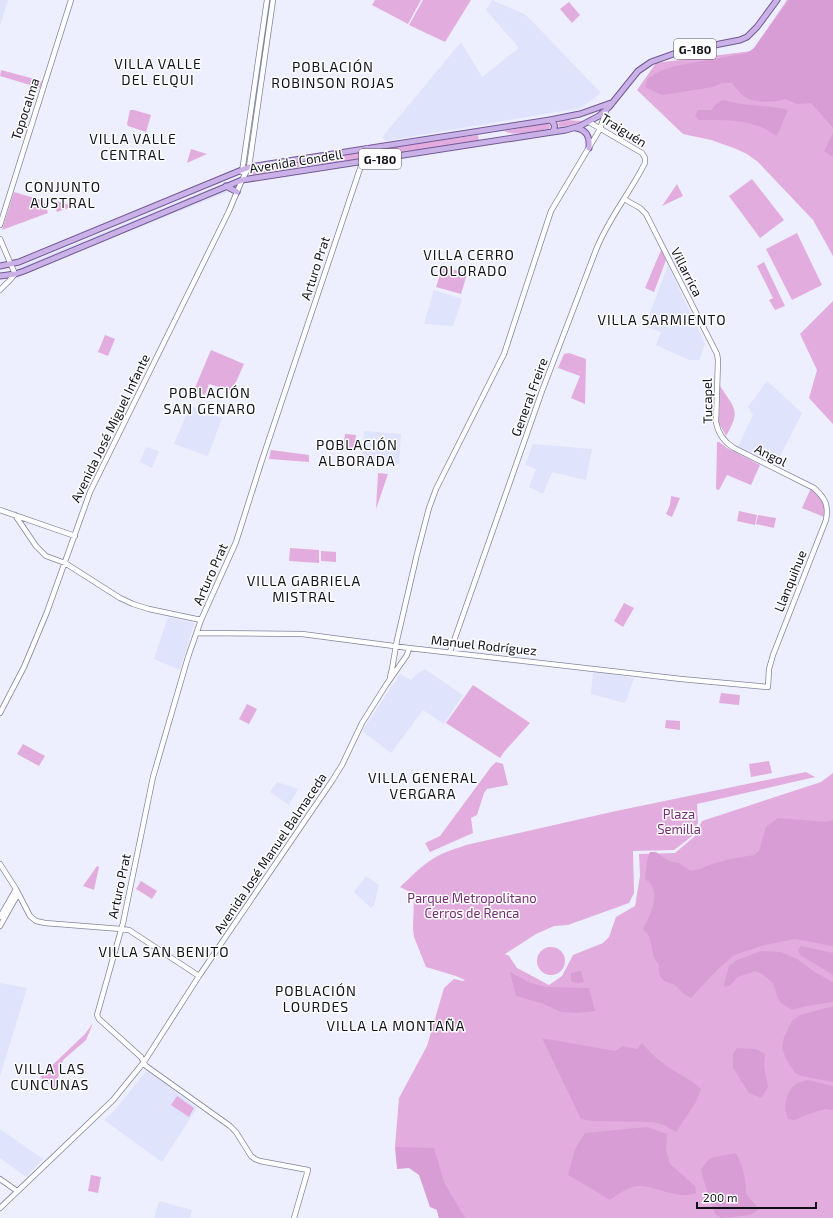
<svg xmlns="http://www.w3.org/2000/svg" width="833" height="1218" viewBox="0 0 833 1218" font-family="'Exo 2',sans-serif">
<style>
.built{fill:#dfe3fc}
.green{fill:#e2acde}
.forest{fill:#d99dd6}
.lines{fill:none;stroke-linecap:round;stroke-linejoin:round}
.secondary-casing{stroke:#82859b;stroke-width:6}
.primary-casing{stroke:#725895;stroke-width:7}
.secondary{stroke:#fff;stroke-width:4.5}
.primary{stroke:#cab2e8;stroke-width:5}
.labels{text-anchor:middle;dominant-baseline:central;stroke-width:3;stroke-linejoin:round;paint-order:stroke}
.shield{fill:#fefefe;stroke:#57585e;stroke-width:1}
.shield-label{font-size:12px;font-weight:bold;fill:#101119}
.street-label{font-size:13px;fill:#101119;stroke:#fefefe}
.park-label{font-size:13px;fill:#732d72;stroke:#fefefe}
.neighbourhood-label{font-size:14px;letter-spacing:1px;fill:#101119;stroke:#fefefe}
</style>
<rect width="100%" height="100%" fill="#edeffe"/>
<!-- built -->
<path class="built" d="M0,0H8L0,26Z
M492,0L526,15L601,93L581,108L385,141L383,136L461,42L482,77L519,48L486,10Z
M239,177L235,189L30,271L17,279L14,269Z
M668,265L705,344L699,360H689L656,345L661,332L645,326Z
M434,290L462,299L453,326L424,324Z
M767,381L802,413L776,464L738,447L753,415L748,407Z
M190,406L222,418L208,456L174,444Z
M364,431L401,434L399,464L362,461Z
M533,444L592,449L586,480L552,472L543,494L529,487L536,469L525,465Z
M146,447L159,451L152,468L140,462Z
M168,617L194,623L180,670L154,659Z
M425,669L463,695L444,724L423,710L391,753L362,731L400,674L411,680L417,674Z
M593,671L634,678L625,703L591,694Z
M277,782L298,789L289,805L270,792Z
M366,876L379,885L374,905L371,908L354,892Z
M0,983L27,988L0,1076Z
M147,1070L197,1108L162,1162L104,1120L115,1110Z
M0,1129L43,1159L26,1177L0,1158Z
M159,1201L192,1210L190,1218H154Z"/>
<!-- green -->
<path class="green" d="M375,0H421L408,24L372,5Z
M423,0H471L445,42L409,25Z
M787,0H833V256L813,220L758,162L747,154L734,148L711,140L683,134L637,90L656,63L752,51Z
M569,2L580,15L572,23L560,9Z
M1,70L42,81L40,88L0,76Z
M130,110H134L151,115L146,132L128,126L127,124Z
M565,120L584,121L568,126L559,127L558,123Z
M548,123L550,126L549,129C535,131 517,137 504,131Z
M478,135L479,141L368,158L372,150Z
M191,149L207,154L187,163Z
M362,152L359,159L307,166L310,160Z
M301,162L299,167L252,175L254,169Z
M752,179L784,220L760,238L729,196Z
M677,184L683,196L662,206Z
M14,192L41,200L45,204L48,213L2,230Z
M52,200L74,206L57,212Z
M797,233L822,285L792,300L766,249Z
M661,250L666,260L654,292L645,288Z
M764,262L785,306L775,310L769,300L773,298L757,266Z
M443,266L467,274L461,294L436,287Z
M833,301V424L809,398L817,370L800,334Z
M105,335L115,339L108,356L98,352Z
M211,350L244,364L232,391L209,384L205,395L194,390Z
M569,353L586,359L585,404L571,398L580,376L558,368L564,354Z
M720,386C735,409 741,410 726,436L719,423Z
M345,434L356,435L354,451L343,450Z
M717,442H719L727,448L760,465L751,485L727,475L719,490L716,489Z
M271,450L309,455V462L269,459Z
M378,473L388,474L376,509Z
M811,488C820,495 828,505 824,517L802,508Z
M671,496L680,498L672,517L666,514L670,505Z
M739,511L757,515L755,525L737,521Z
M758,515L776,518L774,528L756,524Z
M290,548L319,550V563L289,561Z
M321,551L336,552V562L321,561Z
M624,603L634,608L623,627L614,621Z
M473,685L530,723L504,752L500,758L446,723Z
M721,693L740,695L739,705L719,703Z
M247,704L257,709L249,724L239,719Z
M666,720L680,721V730L665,728Z
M23,744L45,756L39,766L17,754Z
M769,761L772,773L751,777L749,764Z
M496,762L503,764L508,785L487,789L484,793L477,815L471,818L473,833L430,852L425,843L440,836L491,767Z
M806,772L815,777L697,804L698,823L691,837L674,850L633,851L634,893L629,903L568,925L554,926L536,934L505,954L509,956L517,968L549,985L562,976L573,955L603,943L609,937L616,917L635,906L640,876L639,854L675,853L694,837L702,821L821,782L833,773V1218H439L430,1186L395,1147L399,1098L427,1046L444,988L454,979L463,981L465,980L456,976L426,967L414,937L413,929L414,894L400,887C411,877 421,866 434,858C444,852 455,849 466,845L616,811Z
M97,866L99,867L94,890L83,886Z
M141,881L157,891L152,899L136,889Z
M537 961a14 14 0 1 1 28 0a14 14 0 1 1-28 0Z
M93,1023L86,1040L63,1060L55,1089L40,1077L85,1034Z
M177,1096L194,1108L189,1117L171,1105Z
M91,1175L101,1177L98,1193L88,1191Z"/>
<!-- forest -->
<path class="forest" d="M789,0H833V128L811,103L797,104L785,99C776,103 754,103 745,97C740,94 736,88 732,83H722L713,87L662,95L645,87L648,78L660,71L675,66L747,53L754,48Z
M724,100C744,107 767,104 788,110L777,136C771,133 765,128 758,126C739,119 719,120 699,120L695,116L698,110H711L718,102Z
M833,133V157L824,151Z
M778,818L826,822L833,820V946L795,939L765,945L734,955L716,971L691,998L684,994L674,984C663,983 657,976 659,965L654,958L649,936L643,929C649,918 659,898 652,886C651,884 648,881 645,879L647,860L650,852H656L669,861L679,863L691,871L700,869L709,865L730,859L754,855L759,851L766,827Z
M801,946L833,953V975L800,955L798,950Z
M761,951L781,952L797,959L816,973L833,982V1002L807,1006L792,1010L781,1003L777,996L773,983L762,974L755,971L738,977L729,986L725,987L724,984L729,966L737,960Z
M581,971L584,982L576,983L571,981V973Z
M510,972L531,983L546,987L589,988L595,1011L576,1013L561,1012L544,1004L516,996Z
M833,1007V1082L801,1076L795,1073L786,1059L782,1048L784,1037L792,1021L800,1015L826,1008Z
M542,1038L615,1051L623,1046L637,1049L642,1043C651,1054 662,1064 675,1071C684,1077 693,1081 701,1089L696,1102L676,1132L664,1125L653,1122L592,1121L581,1119Z
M737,1048L756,1049L765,1054L764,1066L768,1087L761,1098L749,1093L733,1068V1054Z
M808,1080L833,1086V1110L825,1109L809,1114L794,1120L788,1119C783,1107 785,1093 796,1084C799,1082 804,1081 808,1080Z
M647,1127L667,1134L666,1150L670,1164L695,1186L696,1193C681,1200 656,1187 641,1186C630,1185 618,1194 610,1200L587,1186L568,1175L575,1149L585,1133Z
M395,1147L434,1148L444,1182L465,1218H439L437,1210L430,1207L419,1175L409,1168L397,1169Z
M736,1153C743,1165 746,1180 746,1194L759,1209L750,1215L734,1217L721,1218L715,1214C711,1199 704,1185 701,1169L710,1158Z"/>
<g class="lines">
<!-- secondary casing -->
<g class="secondary-casing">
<path id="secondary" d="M242,172L267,0
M0,225L71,0
M0,239L15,274L9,281L0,290
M0,510L75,536
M15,515L36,546L46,556L65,563L120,598L133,604L149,609L201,620
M197,633L302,634L409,648L681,679L768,687L769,669L773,655L826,520C829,505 825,498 814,488L734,448C724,442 718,433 716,422L718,360L717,354L646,214L640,208L624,199
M450,652L542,391L596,250C608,219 630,193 645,163V158L642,153L589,122
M390,677L392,669L397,640L417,554L429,508L436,489L504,354L551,211L600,129L606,111
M0,713L24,667L47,612L90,492L229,211L242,180L249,167L273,0
M0,864L16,889L30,916L36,921L45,923L121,929L129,930L199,976
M0,917L16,889
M0,926L18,894
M0,1179L17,1191
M0,1208L113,1100L144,1062L199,976L332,781L342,765L362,723L386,685L407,655L409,648
M294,1218L308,1170L260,1161L255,1159L251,1156L236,1132L230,1126L146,1066L141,1057L99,1019L97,1015L123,923L153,777L188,657L201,620L236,542L262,460L367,148"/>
</g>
<!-- primary casing -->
<g class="primary-casing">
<path id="primary" d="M550,120C555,123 556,128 552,132
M576,128C587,130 590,137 589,148
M226,186L237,192
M0,266L19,262L249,167L550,120L580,114L611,103
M0,276L15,274L24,271L242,180L546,133L566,130L580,126L599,116L609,107L638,71L651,62L679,52L740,40L747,37L757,27L777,0"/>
</g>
<!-- secondary -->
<use href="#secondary" class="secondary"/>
<!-- primary -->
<use href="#primary" class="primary"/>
</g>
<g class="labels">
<!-- shield labels -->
<g class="shield">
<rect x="674" y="39" width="42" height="20" rx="3"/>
<rect x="359" y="149" width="42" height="20" rx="3"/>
</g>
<g class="shield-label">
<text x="695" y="49">G-180</text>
<text x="380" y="159">G-180</text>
</g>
<!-- street labels -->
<g class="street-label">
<text transform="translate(25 109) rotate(-72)">Topocalma</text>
<text transform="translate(624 130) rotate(32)">Traiguén</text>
<text transform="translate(296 161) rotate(-9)">Avenida Condell</text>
<text transform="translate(315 268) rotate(-72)">Arturo Prat</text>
<text transform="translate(687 272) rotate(63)">Villarrica</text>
<text transform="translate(529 397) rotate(-70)">General Freire</text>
<text transform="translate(707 401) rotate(-91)">Tucapel</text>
<text transform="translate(110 428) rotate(-64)">Avenida José Miguel Infante</text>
<text transform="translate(771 455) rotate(26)">Angol</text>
<text transform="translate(210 574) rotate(-66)">Arturo Prat</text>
<text transform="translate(790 581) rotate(-68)">Llanquihue</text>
<text transform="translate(484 645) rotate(6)">Manuel Rodríguez</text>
<text transform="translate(270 853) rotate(-56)">Avenida José Manuel Balmaceda</text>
<text transform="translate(119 886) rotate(-78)">Arturo Prat</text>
</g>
<!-- park labels -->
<g class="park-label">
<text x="679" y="814">Plaza<tspan x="679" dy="15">Semilla</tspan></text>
<text x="472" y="898">Parque Metropolitano<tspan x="472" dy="15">Cerros de Renca</tspan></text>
</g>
<!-- neighbourhood labels -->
<g class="neighbourhood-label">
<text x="158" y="63">VILLA VALLE<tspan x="158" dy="16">DEL ELQUI</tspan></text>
<text x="333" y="66">POBLACIÓN<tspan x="333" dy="16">ROBINSON ROJAS</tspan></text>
<text x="133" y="138">VILLA VALLE<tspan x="133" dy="16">CENTRAL</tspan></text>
<text x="63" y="186">CONJUNTO<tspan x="63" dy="16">AUSTRAL</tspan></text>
<text x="469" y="254">VILLA CERRO<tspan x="469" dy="16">COLORADO</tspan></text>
<text x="662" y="319">VILLA SARMIENTO</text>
<text x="210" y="392">POBLACIÓN<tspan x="210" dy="16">SAN GENARO</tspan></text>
<text x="357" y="444">POBLACIÓN<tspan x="357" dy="16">ALBORADA</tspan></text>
<text x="304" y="580">VILLA GABRIELA<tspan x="304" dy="16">MISTRAL</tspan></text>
<text x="423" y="777">VILLA GENERAL<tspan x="423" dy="16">VERGARA</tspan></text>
<text x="164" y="951">VILLA SAN BENITO</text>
<text x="316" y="990">POBLACIÓN<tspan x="316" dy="16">LOURDES</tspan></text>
<text x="396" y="1025">VILLA LA MONTAÑA</text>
<text x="50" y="1068">VILLA LAS<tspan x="50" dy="16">CUNCUNAS</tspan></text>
</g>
</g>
<!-- scale -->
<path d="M697 1202v6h119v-6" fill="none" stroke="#101119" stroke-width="2"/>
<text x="703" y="1202" font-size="12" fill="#101119" stroke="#fefefe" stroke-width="3" paint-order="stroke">200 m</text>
</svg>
